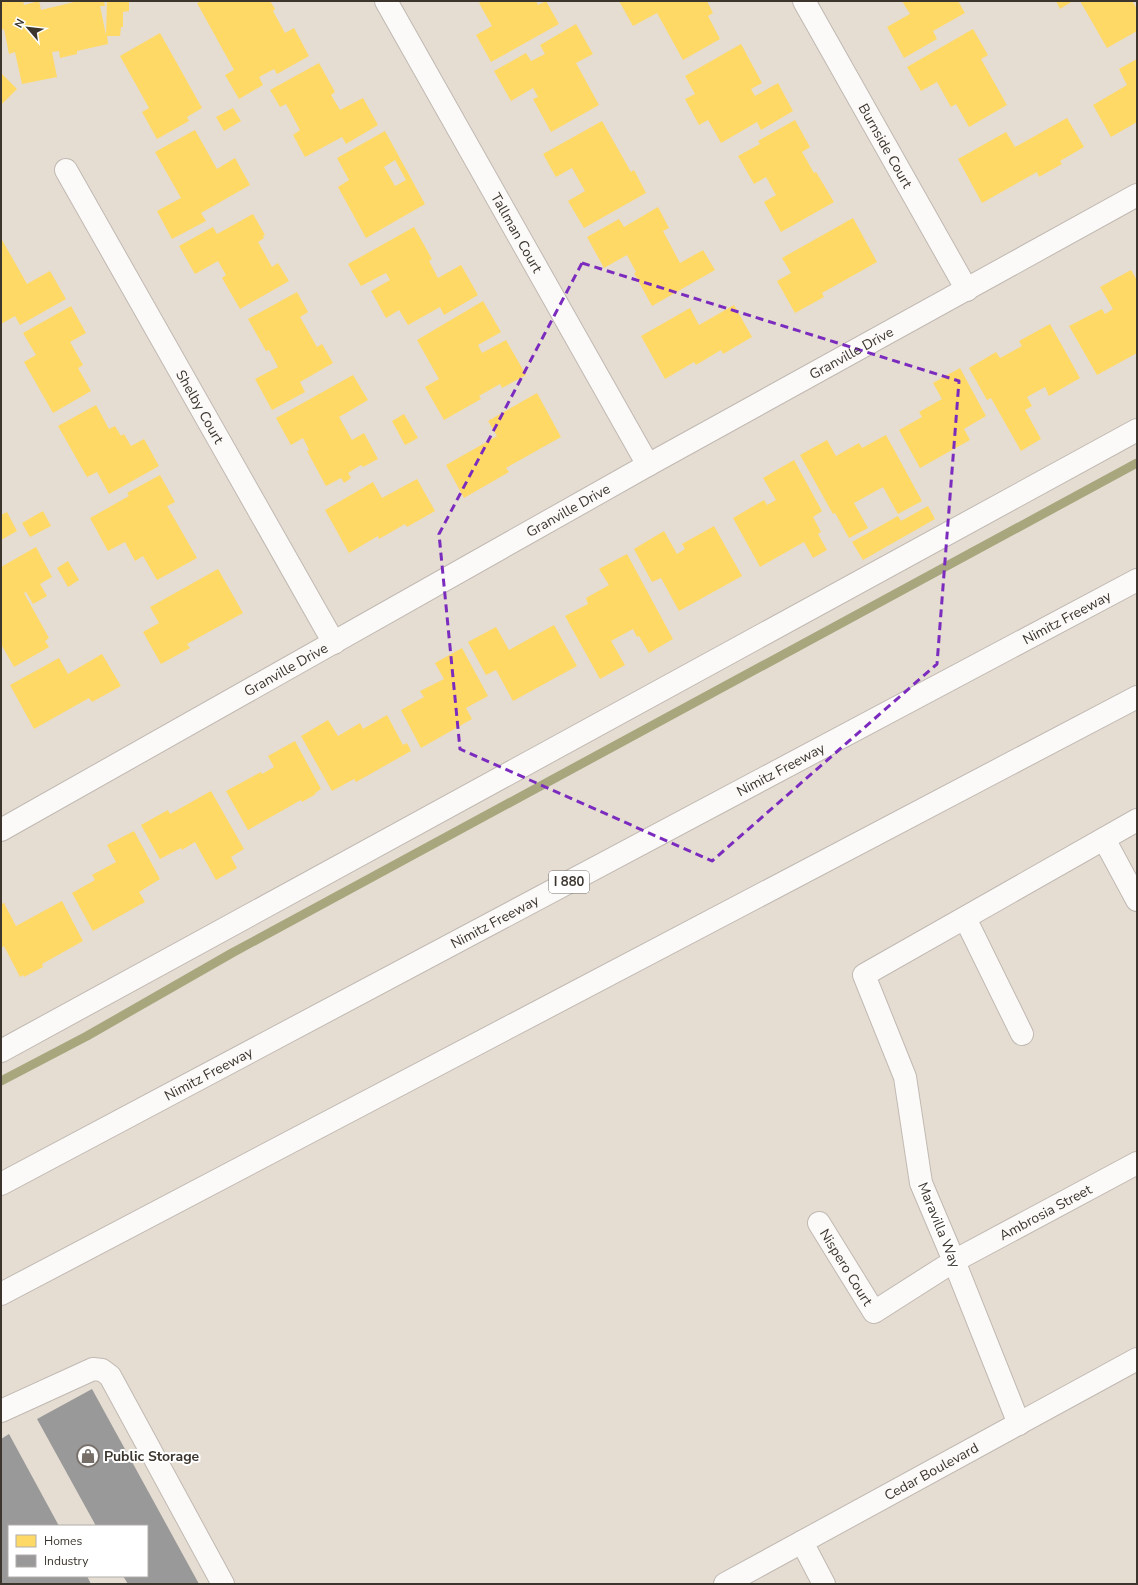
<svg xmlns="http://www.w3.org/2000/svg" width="1138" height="1585" viewBox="0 0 1138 1585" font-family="'Nunito Sans',sans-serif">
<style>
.homes{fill:#ffd966;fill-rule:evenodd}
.industry{fill:#999}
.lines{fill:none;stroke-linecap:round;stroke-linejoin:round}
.stream{stroke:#a7a67d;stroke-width:9}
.minor-casing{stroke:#c0b9b2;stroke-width:24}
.major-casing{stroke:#c0b9b2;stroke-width:24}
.highway-casing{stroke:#c0b9b2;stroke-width:24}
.minor{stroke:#fbfaf8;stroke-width:22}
.major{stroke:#fbfaf8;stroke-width:22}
.highway{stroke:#fbfaf8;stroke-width:22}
.marked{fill:none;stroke:#7b2cbf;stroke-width:3;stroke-dasharray:8 5;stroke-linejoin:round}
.labels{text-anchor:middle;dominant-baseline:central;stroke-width:4;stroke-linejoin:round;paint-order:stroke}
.shield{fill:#fff;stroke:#76726d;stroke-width:1}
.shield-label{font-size:13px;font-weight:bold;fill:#3b352e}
.street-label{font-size:14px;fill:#3b352e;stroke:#fff}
.poi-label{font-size:14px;font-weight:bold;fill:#3b352e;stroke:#fff;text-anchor:start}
</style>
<rect width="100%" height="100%" fill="#e5dcd2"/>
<!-- homes -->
<path class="homes" d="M1,1H23L24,5L39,1L41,10L74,2V1H104L105,6H100L106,35L107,1H129V11L123,12V27H121L120,36H107L108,44L77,51V54L60,58L59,51L52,52L57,77L22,84L15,52L9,54L4,29L1,30Z
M202,1H270L275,9L273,11L285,33L294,28L309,56L277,74L274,69L259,77L263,85L239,99L225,75L234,70L197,3Z
M482,1H536L538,5L546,1L559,24L491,62L476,35L492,26L479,3Z
M619,1H707L713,13L708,16L720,39L683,60L657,13L633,26Z
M902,1H958L965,13L933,31L937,39L904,58L887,27L910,14Z
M1056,1H1073L1060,9Z
M1080,1H1132L1137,9V31L1107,48Z
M576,24L593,54L576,63L599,105L551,132L533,99L538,97L533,88L511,101L494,71L526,53L531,61L545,54L540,45Z
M973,29L988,55L981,59L1007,105L969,127L956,104L951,107L937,82L921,91L907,67Z
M160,33L202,108L187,117L189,121L157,139L142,112L149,108L120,56Z
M741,44L762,83L751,89L755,96L778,83L793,111L761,130L757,122L721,143L708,120L699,125L685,99L695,94L685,76Z
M1137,59V122L1111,137L1093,105L1127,85L1119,69Z
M319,63L335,92L331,95L340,110L363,98L378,125L346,144L342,137L305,157L293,135L300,130L286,104L280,107L270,90Z
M1,73L17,89L1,105Z
M233,108L241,121L224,131L216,117Z
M1067,118L1084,147L1060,161L1062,164L1039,177L1037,172L982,203L958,159L1006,132L1015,147Z
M795,120L810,147L802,152L814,173L816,172L834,202L781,232L764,202L776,195L766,177L754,184L738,156L760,144L758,141Z
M602,121L631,172L634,170L646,193L584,228L568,201L585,191L572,168L556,177L543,154Z
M195,130L217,169L235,158L250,185L201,213L206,221L172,239L157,211L181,198L155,152Z
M385,131L425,204L366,238L338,187L349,180L337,158ZM395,160L406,180L395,186L384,167Z
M658,207L669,228L663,231L680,263L703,250L715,270L652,306L634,273L636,272L627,255L604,268L587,237L619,219L624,227Z
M253,214L265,235L263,236L264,238L258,242L272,267L278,263L289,281L240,309L222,278L226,275L218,261L195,274L179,246L213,227L217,234Z
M853,218L877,262L822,293L824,297L795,313L777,281L791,273L782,258Z
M414,227L432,259L429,261L438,278L461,265L478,295L444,315L440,307L408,325L399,310L386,318L371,291L390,280L386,273L361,286L348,264Z
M1,238L27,284L50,271L66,299L20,325L15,316L1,324Z
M1131,270L1137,280V353L1097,375L1069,326L1102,309L1105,314L1113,309L1100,287Z
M297,292L308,312L300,317L317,347L322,344L333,363L300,382L305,392L272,410L255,379L278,367L269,350L266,351L248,319Z
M483,301L501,332L478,345L482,353L506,340L526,375L502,388L500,384L479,396L481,399L444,420L425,387L439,379L417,340Z
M734,305L752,337L723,354L721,350L696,365L694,362L665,379L641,336L690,308L699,325Z
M71,306L86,333L70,342L83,365L78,368L91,391L53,413L24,362L36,355L23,333Z
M1050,324L1080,378L1049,396L1045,387L1027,397L1032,406L1025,410L1041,439L1021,451L991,398L987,400L969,368L996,352L1000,358L1022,346L1019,341Z
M960,368L986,416L964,429L970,440L920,468L899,430L922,417L919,412L942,399L933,383Z
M353,375L368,400L339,417L352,440L364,433L378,459L363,467L361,465L348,473L351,478L344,483L341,478L326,486L307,451L309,450L303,438L291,445L276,418Z
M537,393L561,437L506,468L509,472L464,498L446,465L497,436L488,421Z
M96,405L109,429L115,426L121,436L124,434L131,446L144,439L159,466L109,494L97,472L87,477L58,426Z
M404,414L418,438L405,445L392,421Z
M886,435L922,501L898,514L883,487L854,503L868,528L849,538L835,513L833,514L800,455L827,440L836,456L859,443L862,448Z
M794,460L822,511L813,517L821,532L818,534L827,550L813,558L804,542L760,567L733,518L764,500L767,505L776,500L763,478Z
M160,475L175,502L167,506L197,558L157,580L143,556L135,561L125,542L108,551L90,518L129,496L127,493Z
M417,479L435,511L407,527L405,524L379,539L378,536L349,553L325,510L373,482L382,498Z
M928,506L935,519L863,560L852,542L898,516L901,521Z
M43,511L51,526L30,537L22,523Z
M7,512L17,531L1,540V515Z
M714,526L742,576L679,611L661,578L652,582L634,549L664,531L677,554L685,549L682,544Z
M36,547L52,577L40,584L47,596L33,604L26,592L24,593L49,638L45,641L49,647L14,667L1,644V567Z
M627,554L673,639L649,653L639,636L637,637L633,629L611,641L625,665L600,679L565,616L588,604L586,598L609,585L599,569Z
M68,561L79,580L68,587L57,568Z
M218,569L243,613L187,644L190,648L161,664L143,632L159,623L150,607Z
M554,625L577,666L513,701L496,670L486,675L468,642L496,627L509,650Z
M462,648L488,696L466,708L472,719L421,748L401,710L424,697L420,691L444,679L435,663Z
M102,654L121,686L92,702L89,698L34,729L10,685L59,658L68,674Z
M387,715L403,745L407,743L411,751L356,782L354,779L332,791L301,736L328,720L338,736L360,723L363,729Z
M295,741L321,789L315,793L316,794L302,802L301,800L248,830L226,791L261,772L262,774L274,767L268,756Z
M211,791L244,849L231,857L237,868L216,880L195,842L182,850L181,848L160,859L141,825L168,810L170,814Z
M134,831L160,879L139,892L145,902L93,931L72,893L95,880L92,875L116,862L107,845Z
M62,901L83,941L42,964L43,967L24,977L23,975L20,977L4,946L1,948V904L4,903L16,926Z"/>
<!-- industry -->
<path class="industry" d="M92,1389L199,1584H128L123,1576H147V1526H96L37,1419Z
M9,1434L59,1526H9V1576H87L91,1584H1V1439Z"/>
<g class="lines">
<!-- stream -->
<path class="stream" d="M1,1081L87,1036L232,953L1137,463"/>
<!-- minor casing -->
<g class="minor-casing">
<g id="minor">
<path id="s1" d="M386,1L648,465"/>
<path id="s2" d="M804,1L967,290"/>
<path id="s3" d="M66,170L334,643"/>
<path id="s4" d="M1,830L648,465L1137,195"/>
<path d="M1104,839L1137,900"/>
<path d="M965,918L1022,1034"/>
<path d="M1,1051L1137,430"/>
<path id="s5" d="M819,1223L874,1312L954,1261L1137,1163"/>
<path d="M1,1411L93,1369L102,1370L110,1376L223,1584"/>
<path d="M1019,1424L954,1261L921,1183L905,1077L864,975L1137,820"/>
<path d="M802,1542L824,1584"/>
</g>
</g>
<!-- major casing -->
<g class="major-casing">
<g id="major">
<path id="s6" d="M725,1584L1137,1359"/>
</g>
</g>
<!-- highway casing -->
<g class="highway-casing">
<g id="highway">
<path id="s7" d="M1,1184L1137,580"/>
<path d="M1,1294L1137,697"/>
</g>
</g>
<!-- minor -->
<use href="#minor" class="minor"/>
<!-- major -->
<use href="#major" class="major"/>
<!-- highway -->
<use href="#highway" class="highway"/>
</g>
<!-- marked area -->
<path class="marked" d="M582,263L959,381L937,664L712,861L460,749L439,534Z"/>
<!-- icons -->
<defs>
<g id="shop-ring" transform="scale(1.15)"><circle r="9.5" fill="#fff" stroke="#766f67" stroke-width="1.5"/><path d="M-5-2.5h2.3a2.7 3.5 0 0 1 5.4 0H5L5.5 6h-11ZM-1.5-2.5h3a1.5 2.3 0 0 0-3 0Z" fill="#766f67"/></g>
</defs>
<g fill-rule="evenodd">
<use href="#shop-ring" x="88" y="1456"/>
</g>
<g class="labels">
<!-- shield labels -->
<rect class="shield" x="549" y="871" width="40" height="22" rx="3"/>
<g class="shield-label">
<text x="569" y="882">I 880</text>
</g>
<!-- street labels -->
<g class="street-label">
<text stroke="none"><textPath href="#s2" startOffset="166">Burnside Court</textPath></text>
<text stroke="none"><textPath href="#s1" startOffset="266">Tallman Court</textPath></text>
<text stroke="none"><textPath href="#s4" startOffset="975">Granville Drive</textPath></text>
<text stroke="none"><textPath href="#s3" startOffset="272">Shelby Court</textPath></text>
<text stroke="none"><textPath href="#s4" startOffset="651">Granville Drive</textPath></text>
<text stroke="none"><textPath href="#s7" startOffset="1207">Nimitz Freeway</textPath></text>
<text stroke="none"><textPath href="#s4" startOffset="327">Granville Drive</textPath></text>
<text stroke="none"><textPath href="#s7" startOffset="883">Nimitz Freeway</textPath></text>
<text stroke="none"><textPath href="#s7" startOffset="559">Nimitz Freeway</textPath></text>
<text stroke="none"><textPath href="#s7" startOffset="235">Nimitz Freeway</textPath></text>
<text stroke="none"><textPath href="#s5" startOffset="303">Ambrosia Street</textPath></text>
<text transform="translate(939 1225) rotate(68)">Maravilla Way</text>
<text stroke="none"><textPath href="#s5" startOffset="52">Nispero Court</textPath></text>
<text stroke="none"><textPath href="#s6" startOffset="235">Cedar Boulevard</textPath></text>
</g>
<!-- poi labels -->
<g class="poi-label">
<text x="104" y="1456">Public Storage</text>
</g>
</g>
<!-- border -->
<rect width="1138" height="1585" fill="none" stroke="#3b352e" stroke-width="4"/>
<!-- legend -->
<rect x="8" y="1525" width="140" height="52" fill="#ffffff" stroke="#b1aeab"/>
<rect x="16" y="1535" width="20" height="12" fill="#ffd966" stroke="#b1aeab"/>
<text x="44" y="1545" font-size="12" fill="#3b352e">Homes</text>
<rect x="16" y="1555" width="20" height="12" fill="#999999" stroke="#b1aeab"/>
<text x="44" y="1565" font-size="12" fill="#3b352e">Industry</text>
<!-- north arrow -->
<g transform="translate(28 28) rotate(298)" stroke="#ffffff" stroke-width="3" paint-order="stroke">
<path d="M0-3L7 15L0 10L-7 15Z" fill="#3b352e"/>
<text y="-6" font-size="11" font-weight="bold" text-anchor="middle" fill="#3b352e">N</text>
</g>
</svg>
